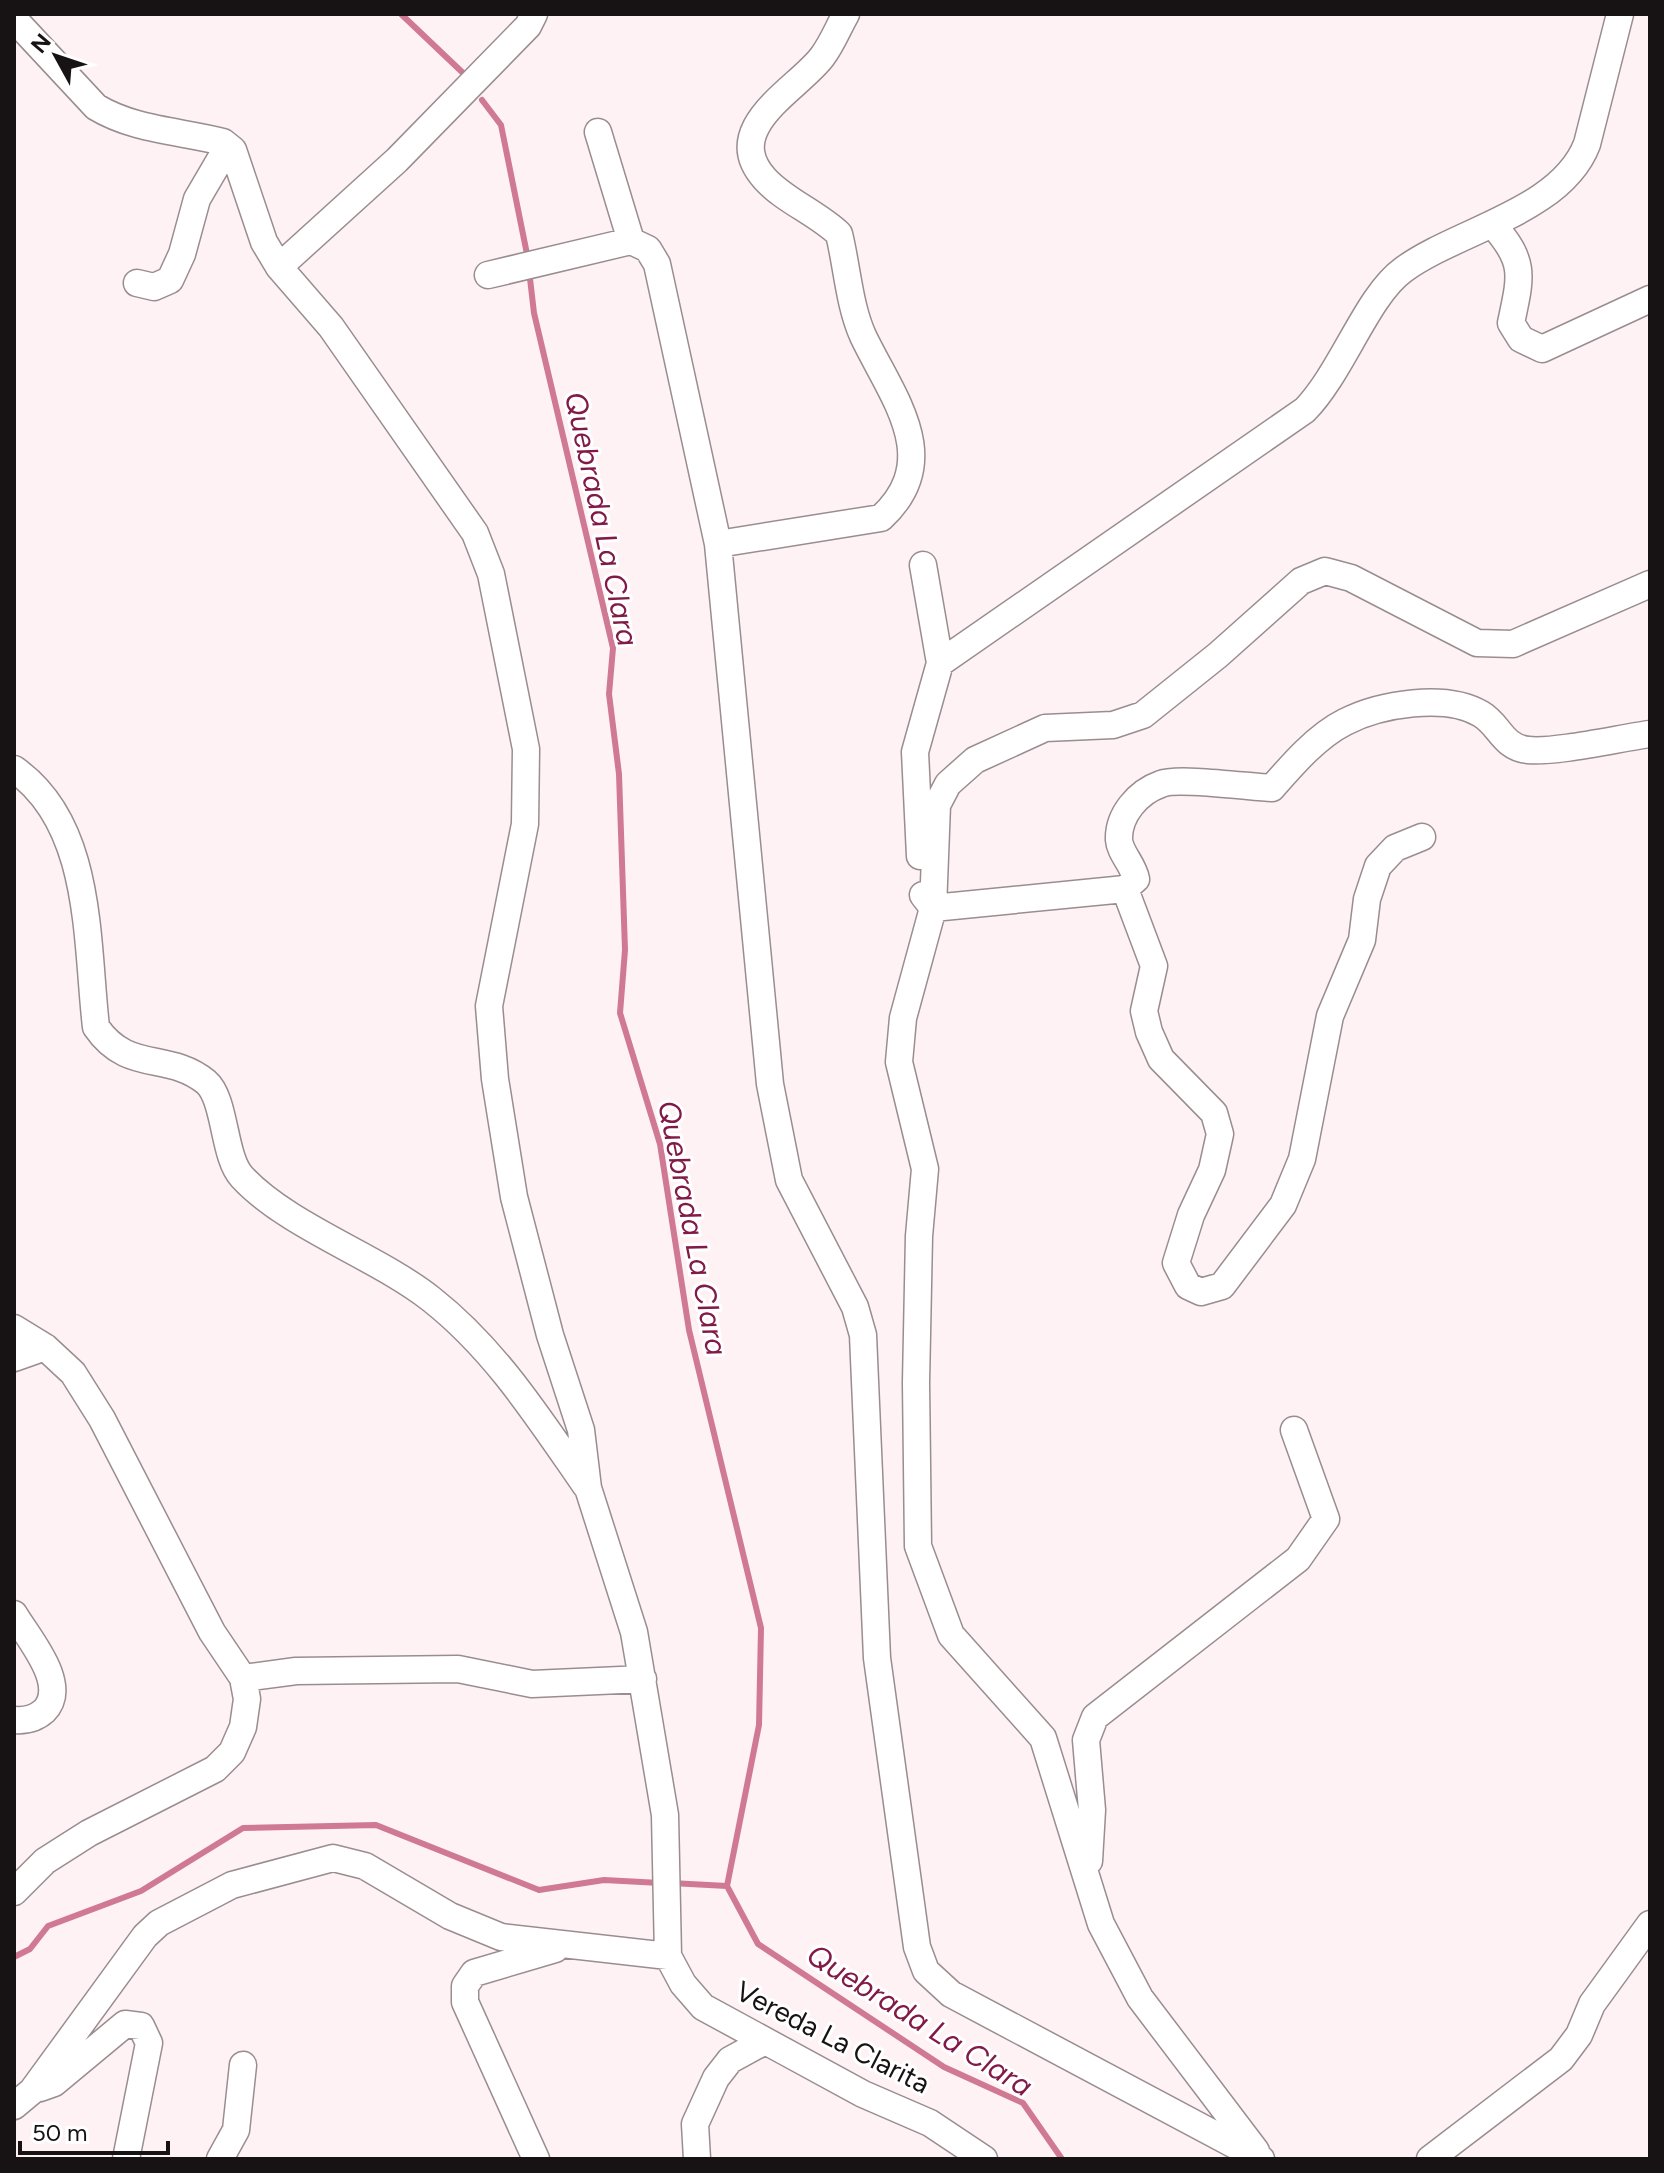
<svg xmlns="http://www.w3.org/2000/svg" width="1664" height="2173" viewBox="0 0 1664 2173" font-family="Figtree,sans-serif">
<style>
.lines{fill:none;stroke-linecap:round;stroke-linejoin:round}
.stream{stroke:#cf7995;stroke-width:6}
.minor-casing{stroke:#998d90;stroke-width:29}
.minor{stroke:#fff;stroke-width:26}
.labels{text-anchor:middle;dominant-baseline:central;stroke-width:6;stroke-linejoin:round;paint-order:stroke}
.street-label{font-size:28px;fill:#171214;stroke:#fff}
.water-label{font-size:30px;font-style:italic;fill:#811a47;stroke:#fff}
</style>
<rect width="100%" height="100%" fill="#fef2f5"/>
<g class="lines">
<!-- stream -->
<path class="stream" d="M401,14L462,72
M482,100L501,125L528,259
M529,270L534,313L613,648L609,694L619,774L625,950L620,1013L660,1144L689,1330L761,1628L759,1725L727,1886L758,1944L944,2067L1023,2103L1062,2159
M671,1883L727,1886
M14,1957L30,1949L48,1926L141,1891L243,1828L376,1825L539,1890L604,1880L660,1883"/>
<!-- minor casing -->
<g class="minor-casing">
<path id="minor" d="M534,14L528,26L397,160L279,267L331,327L475,533L491,574L526,749L525,824L489,1006L495,1079L514,1197L550,1335L581,1430L588,1488L634,1632L665,1815L668,1956L683,1984L703,2007L863,2094L930,2123L984,2159
M14,19L96,107C134,130 180,131 223,142L233,150L264,242L279,267
M598,132L631,241
M1493,225C1526,262 1521,276 1511,323L1521,339L1542,349L1650,299
M488,275L631,241L648,249L657,264L718,544L770,1084L789,1180L855,1307L863,1335L877,1658L917,1947L926,1971L951,1994L1261,2159
M137,283L154,287L170,280L182,254L197,199L228,146
M718,544L881,518C945,459 892,397 863,336C849,305 847,266 839,234C817,213 785,201 765,179C719,128 797,90 822,57C832,44 838,28 846,14
M940,663L1305,410C1342,372 1367,296 1403,270C1457,230 1561,212 1587,144L1620,14
M14,769C93,824 86,941 96,1027C128,1074 168,1051 206,1082C226,1099 223,1157 242,1177C287,1226 378,1257 431,1299C496,1350 540,1420 586,1486
M920,856L915,752L940,663L923,565
M1125,889L1154,966L1144,1011L1149,1032L1161,1059L1214,1113L1220,1134L1212,1170L1191,1215L1176,1263L1188,1286L1201,1292L1222,1286L1283,1205L1302,1159L1330,1016L1362,940L1367,899L1378,866L1395,848L1422,837
M923,895L933,908L1125,889L1136,879C1133,864 1120,853 1119,840C1118,815 1138,792 1161,784C1177,777 1250,787 1272,788C1292,765 1317,736 1345,722C1380,704 1446,693 1481,714C1500,725 1502,747 1528,750C1555,753 1620,738 1650,734
M14,1328L45,1347L73,1373L102,1419L212,1632L243,1678
M14,1358L45,1347
M14,1614C28,1638 70,1685 44,1711C35,1719 25,1721 14,1720
M1089,1861L1092,1810L1086,1740L1095,1717L1298,1559L1326,1519L1294,1430
M14,1892L45,1861L89,1833L215,1769L232,1752L243,1727L247,1699L243,1678L296,1671L458,1669L532,1684L643,1679
M40,2088L54,2083L125,2024L141,2026L149,2043L126,2159
M14,2106L32,2091L145,1936L159,1923L232,1885L333,1858L365,1866L450,1916L501,1937L668,1956
M1256,2151L1140,1998L1101,1924L1043,1738L951,1635L918,1546L916,1383L919,1236L925,1169L899,1062L903,1018L933,908L937,805L948,784L975,760L1045,728L1113,725L1143,715L1218,655L1301,581L1325,571L1351,578L1477,643L1513,644L1650,584
M220,2159L236,2130L243,2065
M536,2159L465,2002V1986L474,1973L555,1949
M697,2159L695,2124L716,2078L730,2060L765,2041
M1430,2159L1561,2059L1579,2035L1592,2004L1650,1924"/>
</g>
<!-- minor -->
<use href="#minor" class="minor"/>
</g>
<g class="labels">
<!-- street labels -->
<g class="street-label">
<text transform="translate(833 2037) rotate(27)">Vereda La Clarita</text>
</g>
<!-- water labels -->
<g class="water-label">
<text transform="translate(602 519) rotate(78)">Quebrada La Clara</text>
<text transform="translate(693 1228) rotate(79)">Quebrada La Clara</text>
<text transform="translate(920 2020) rotate(32)">Quebrada La Clara</text>
</g>
</g>
<!-- border -->
<rect width="1664" height="2173" fill="none" stroke="#171214" stroke-width="32"/>
<!-- north arrow -->
<g transform="translate(56 56) rotate(310)" stroke="#ffffff" stroke-width="6" paint-order="stroke">
<path d="M0-6L14 30L0 20L-14 30Z" fill="#171214"/>
<text y="-12" font-size="22" font-weight="bold" text-anchor="middle" fill="#171214">N</text>
</g>
<!-- scale -->
<path d="M20 2141v12h148v-12" fill="none" stroke="#171214" stroke-width="4"/>
<text x="32" y="2141" font-size="24" fill="#171214" stroke="#ffffff" stroke-width="6" paint-order="stroke">50 m</text>
</svg>
